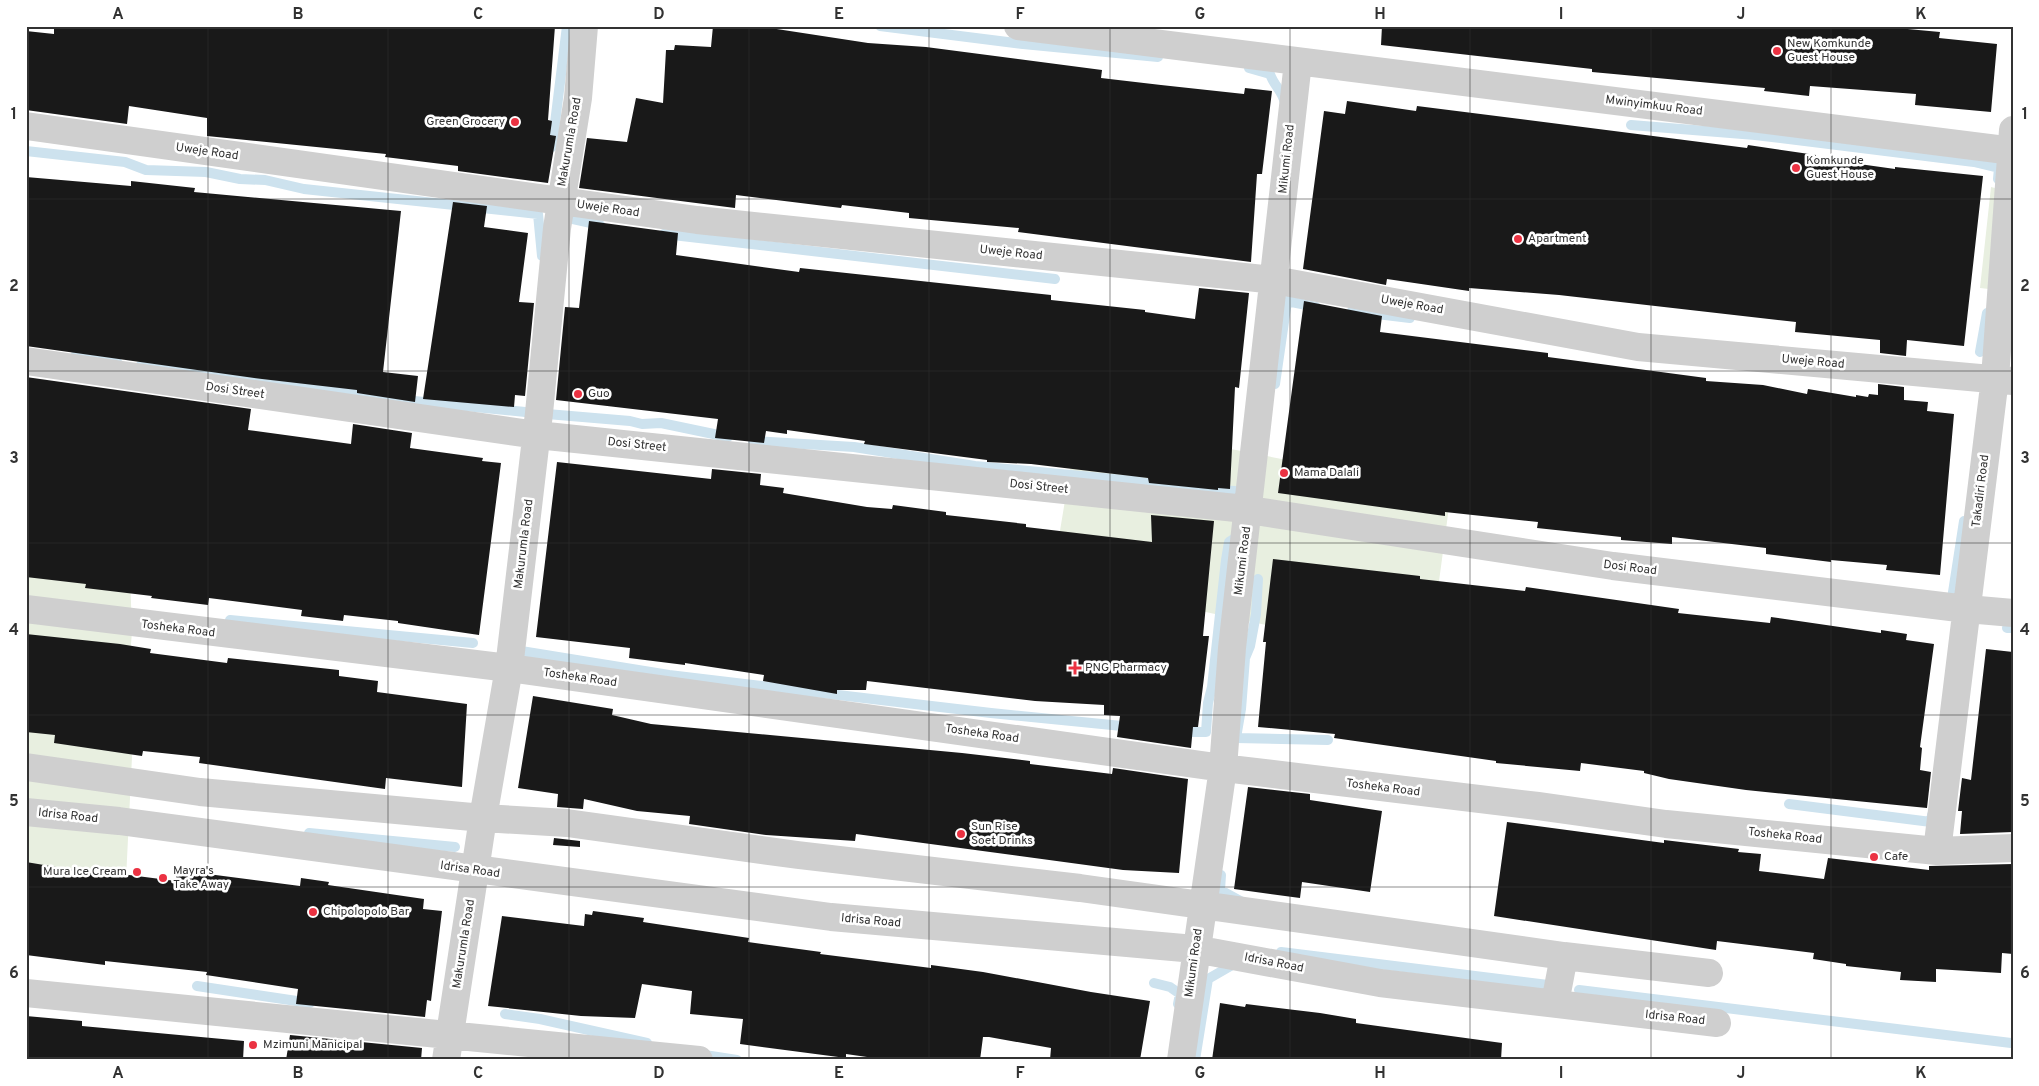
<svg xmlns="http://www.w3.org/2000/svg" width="2039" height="1086" viewBox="0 0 2039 1086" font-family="Overpass,sans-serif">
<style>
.green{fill:#e8efe0}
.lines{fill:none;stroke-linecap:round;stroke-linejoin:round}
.stream{stroke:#cde2ee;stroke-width:10}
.building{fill:#191919}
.minor{stroke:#cfcfcf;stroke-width:28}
.grid{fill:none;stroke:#323232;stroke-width:1;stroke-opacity:0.55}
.poi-dot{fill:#eb3242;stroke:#fff;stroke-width:2}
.labels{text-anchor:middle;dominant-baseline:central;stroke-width:5;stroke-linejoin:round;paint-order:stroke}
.poi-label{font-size:12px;fill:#323232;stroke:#fff;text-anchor:start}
.street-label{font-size:12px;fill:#323232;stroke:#fff}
.neatline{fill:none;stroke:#323232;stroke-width:2}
.grid-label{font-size:16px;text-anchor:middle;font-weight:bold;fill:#323232}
</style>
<rect width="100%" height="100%" fill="#fff"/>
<!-- green -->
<path class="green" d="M1991,187L1999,189L1989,289L1980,288Z
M1078,422H1092L1451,492L1433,626L1341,641L1052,579Z
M26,546L130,573L132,632L126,703L132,757L125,900L26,915Z"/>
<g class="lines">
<!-- stream -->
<path class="stream" d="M880,26L1023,44L1158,57
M1249,68L1270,74C1274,86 1282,90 1285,103
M1631,125L1755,135L1974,162L1999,168L1998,179
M552,147L567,26
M26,151L125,162L146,170L206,172L240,179L265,180L304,189L538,214L542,256
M573,219L600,225
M664,234L1055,279
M1352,311L1410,318
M1980,352L1987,313
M75,356H95L117,362
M141,365L384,398L535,413
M1275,384L1287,301L1316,307
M547,414L630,421L642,424L661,423L728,437
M753,441L854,447L975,466L1134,481L1178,488L1235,491
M1258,579L1256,614L1250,646L1245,658L1241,709L1236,738L1328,740
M1951,605L1964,521
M230,620L473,643
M2007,628H2013
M521,651L669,675L991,713L1132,727
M1179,732H1206L1208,703L1212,687L1226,560L1229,542L1240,535
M1789,804L1931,822L1932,815
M309,833L455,847
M1221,875L1220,890L1242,902
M1281,952L1548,985
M1154,983L1170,987L1180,994L1178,1004
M197,986L310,1003
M1579,990L2011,1043
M505,1014L540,1019L647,1043
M698,1054L737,1060
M1195,1060L1208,979L1234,964"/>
</g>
<!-- building -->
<path class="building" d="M54,26H555L548,120L552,121L550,135L556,136L548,183L458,171V166L385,157L386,154L207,136V118L129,106L127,124L26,110V31L54,34Z
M713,26H757L868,43L926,47L1102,70L1101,78L1161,85L1244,94L1245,88L1272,91L1262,174H1257L1251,262L1018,232L1019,228L909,218V213L842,205L841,208L736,195L735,208L579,188L587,138L627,142L636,98L663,103L666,50H674L675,45L711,47Z
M1382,26H1875L1940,32L1939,38L1997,44L1991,112L1915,105L1916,94L1810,86L1809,96L1764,91L1765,88L1592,72V69L1381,45Z
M1347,101L1416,111L1417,106L1747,148L1748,145L1816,155V158L1895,169V167L1983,176L1964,346L1907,340L1906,356L1880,353V340L1795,332L1796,322L1559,295L1469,288V291L1387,279L1386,285L1303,269L1324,111L1345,114Z
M26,177L131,186V181L195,188L194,192L401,211L383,372L418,376L415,402L357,393V390L262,379L26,346Z
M453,202L487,206L484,227L528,233L519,302L534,303L525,396L515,395L514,407L423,399Z
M589,221L678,233L676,255L799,272L800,268L1051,295V300L1145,310V312L1195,319L1199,288L1249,293L1239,388L1235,387L1230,489L1218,488V490L1149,483L1148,478L1031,464L987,462V460L864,444L865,441L787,430V434L766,431L764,443L715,438L718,419L556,400L565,307L579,308Z
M1304,301L1382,316L1380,332L1548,353V357L1706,378V381L1763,385L1807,394L1808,389L1856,397V395L1868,397L1869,394L1878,395V384L1904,387V400L1928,402L1927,411L1954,414L1940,575L1886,570L1887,565L1831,560V562L1766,554V548L1672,537V544L1621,540V537L1537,528L1538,522L1445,512V516L1278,493Z
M26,377L251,409L248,430L351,444L353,424L412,433L410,448L483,458L482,461L501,463L479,635L398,623V621L344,615L343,621L301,616L302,610L209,598L208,605L151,598L152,596L85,588L86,584L26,577Z
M557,462L711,479L712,469L761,474L760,485L784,488L783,493L867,507L892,509L893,505L946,512V515L1026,524V527L1152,542L1151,515L1214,521L1203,636H1209L1198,727H1193L1191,748L1117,737L1120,716L1104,715V705L1035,701L867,681L866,690H837V694L763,681L764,675L685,663V665L629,658L630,648L536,637Z
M1273,559L1420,576V579L1525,591L1526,587L1679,609L1678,613L1770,623L1771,617L1881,633V630L1907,634L1906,640L1934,644L1920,747L1922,748L1920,770L1931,772L1927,808L1746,790L1669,779L1644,773V771L1581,763L1580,771L1496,763V761L1334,738L1335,734L1258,727L1266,642H1263Z
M26,634L120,644L151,649L150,653L227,663L228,658L339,670V676L378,681L377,692L467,704L462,787L386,778L385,789L199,763L200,757L143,751L142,756L54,743L55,735L26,732Z
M1986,649L2013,652V832L1960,834L1962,811H1958L1962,778L1971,780Z
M533,696L613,709L612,715L651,724L962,753L1030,761V764L1112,774L1113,768L1188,779L1179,873L1123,870L856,834L855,841L766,835L689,824L690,816L637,811L584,799L583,809L557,807L558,794L518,788Z
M1248,787L1310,794V800L1382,811L1370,892L1302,882L1300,898L1234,889Z
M1507,822L1664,843V840L1739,849L1738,852L1761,854L1759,871L1824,879L1828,858L1929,870V866L2013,864V954L2002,953L2001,973L1936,969V982L1900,980L1901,972L1846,966V964L1813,959L1814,953L1717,941L1716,950L1494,916Z
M554,838L580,841V847L553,845Z
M26,862L98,874V871L176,881L177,870L300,886L301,878L329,882L328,885L424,899L423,909L442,911L431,1001L427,1000L425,1017L296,1004L298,989L206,975L207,972L105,961V965L26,955Z
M593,911L644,918L643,922L749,938L748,942L821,952L820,954L931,968V965L983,972L1091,992L1150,1001L1140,1060H1050L1051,1048L989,1037H983L980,1060H888L846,1054V1058L740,1044L743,1019L690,1014L692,991L642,984L635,1018L581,1016L488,1006L502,916L584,926L585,914L592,915Z
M1220,1003L1245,1007L1246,1004L1320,1013L1356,1019V1023L1502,1043L1501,1060H1212Z
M26,1016L82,1021V1026L244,1041L243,1060H26Z
M290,1035L422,1048L421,1060H286Z"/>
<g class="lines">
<!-- minor -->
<path class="minor" d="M1018,26L2013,151
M26,126L697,220L1274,280L1638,347L2013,381
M26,361L537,435L1236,508L1613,566L1967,609L2013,613
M26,609L509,668L1223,768L1538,806L1666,824L1937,851L2013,848
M26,767L200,792L483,818L567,823L798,855L1080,888L1564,956L1709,973
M26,812L119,821L831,917L1195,949L1380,983L1717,1023
M1937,851L1995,378L2013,130
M26,993L699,1060
M1555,1003L1564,956
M446,1060L483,818L509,668L539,413L557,228L578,98L584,26
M1181,1060L1223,768L1232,648L1298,62"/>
</g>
<!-- grid -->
<path class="grid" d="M208,26V1060M388,26V1060M569,26V1060M749,26V1060M929,26V1060M1110,26V1060M1290,26V1060M1470,26V1060M1651,26V1060M1831,26V1060M26,199H2013M26,371H2013M26,543H2013M26,715H2013M26,887H2013"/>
<!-- markers -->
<g class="poi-dot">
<circle cx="1777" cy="51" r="5"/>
<circle cx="515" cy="122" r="5"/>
<circle cx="1796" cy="168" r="5"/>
<circle cx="1518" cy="239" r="5"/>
<circle cx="578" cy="394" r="5"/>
<circle cx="1284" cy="473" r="5"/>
<path d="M1072.5 660.5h5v5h5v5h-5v5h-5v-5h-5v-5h5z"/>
<circle cx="961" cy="834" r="5"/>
<circle cx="1874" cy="857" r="5"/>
<circle cx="137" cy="872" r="5"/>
<circle cx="163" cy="878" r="5"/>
<circle cx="313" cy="912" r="5"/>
<circle cx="253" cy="1045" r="5"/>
</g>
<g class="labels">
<!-- poi labels -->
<g class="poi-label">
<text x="1787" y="44">New Komkunde<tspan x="1787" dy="14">Guest House</tspan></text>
<text x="505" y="122" text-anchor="end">Green Grocery</text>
<text x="1806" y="161">Komkunde<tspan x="1806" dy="14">Guest House</tspan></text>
<text x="1528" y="239">Apartment</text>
<text x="588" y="394">Guo</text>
<text x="1294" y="473">Mama Dalali</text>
<text x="1085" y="668">PNG Pharmacy</text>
<text x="971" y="827">Sun Rise<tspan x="971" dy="14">Soet Drinks</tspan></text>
<text x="1884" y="857">Cafe</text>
<text x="173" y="871">Mayra's<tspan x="173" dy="14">Take Away</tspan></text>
<text x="127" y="872" text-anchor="end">Mura Ice Cream</text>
<text x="323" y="912">Chipolopolo Bar</text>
<text x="263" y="1045">Mzimuni Manicipal</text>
</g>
<!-- street labels -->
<g class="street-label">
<text transform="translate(1654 106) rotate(7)">Mwinyimkuu Road</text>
<text transform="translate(570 142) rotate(-80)">Makurumla Road</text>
<text transform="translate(207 152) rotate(8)">Uweje Road</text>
<text transform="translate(1287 159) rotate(-84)">Mikumi Road</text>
<text transform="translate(608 209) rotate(8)">Uweje Road</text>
<text transform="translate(1011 253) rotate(6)">Uweje Road</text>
<text transform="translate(1412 305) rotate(10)">Uweje Road</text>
<text transform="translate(1813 362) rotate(5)">Uweje Road</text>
<text transform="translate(235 391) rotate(8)">Dosi Street</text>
<text transform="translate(637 445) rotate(6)">Dosi Street</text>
<text transform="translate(1039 487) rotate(6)">Dosi Street</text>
<text transform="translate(1981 491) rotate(-83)">Takadiri Road</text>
<text transform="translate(524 544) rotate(-83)">Makurumla Road</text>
<text transform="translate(1243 561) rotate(-83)">Mikumi Road</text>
<text transform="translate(1630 568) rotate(7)">Dosi Road</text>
<text transform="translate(178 629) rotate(7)">Tosheka Road</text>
<text transform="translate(580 678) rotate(8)">Tosheka Road</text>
<text transform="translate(982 734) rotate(8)">Tosheka Road</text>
<text transform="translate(1383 788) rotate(7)">Tosheka Road</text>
<text transform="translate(68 816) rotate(6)">Idrisa Road</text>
<text transform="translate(1785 836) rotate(6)">Tosheka Road</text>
<text transform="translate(470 870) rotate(8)">Idrisa Road</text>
<text transform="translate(871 921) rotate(5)">Idrisa Road</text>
<text transform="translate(464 944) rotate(-81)">Makurumla Road</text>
<text transform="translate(1194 963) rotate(-82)">Mikumi Road</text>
<text transform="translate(1274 963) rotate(11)">Idrisa Road</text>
<text transform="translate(1675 1018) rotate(6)">Idrisa Road</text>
</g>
</g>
<!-- border -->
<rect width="2039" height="1086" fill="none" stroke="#ffffff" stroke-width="55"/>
<rect x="28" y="28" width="1984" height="1030" class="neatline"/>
<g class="grid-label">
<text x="118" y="19">A</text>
<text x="298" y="19">B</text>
<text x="478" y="19">C</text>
<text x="659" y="19">D</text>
<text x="839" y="19">E</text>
<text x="1020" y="19">F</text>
<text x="1200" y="19">G</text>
<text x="1380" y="19">H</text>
<text x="1561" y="19">I</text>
<text x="1741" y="19">J</text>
<text x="1921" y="19">K</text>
<text x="14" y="119">1</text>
<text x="2025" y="119">1</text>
<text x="14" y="291">2</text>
<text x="2025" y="291">2</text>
<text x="14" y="463">3</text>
<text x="2025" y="463">3</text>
<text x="14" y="635">4</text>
<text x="2025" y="635">4</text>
<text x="14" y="806">5</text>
<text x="2025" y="806">5</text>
<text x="14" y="978">6</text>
<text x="2025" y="978">6</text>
<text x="118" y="1078">A</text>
<text x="298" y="1078">B</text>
<text x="478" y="1078">C</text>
<text x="659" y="1078">D</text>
<text x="839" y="1078">E</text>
<text x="1020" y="1078">F</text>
<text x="1200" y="1078">G</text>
<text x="1380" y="1078">H</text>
<text x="1561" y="1078">I</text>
<text x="1741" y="1078">J</text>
<text x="1921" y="1078">K</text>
</g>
</svg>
